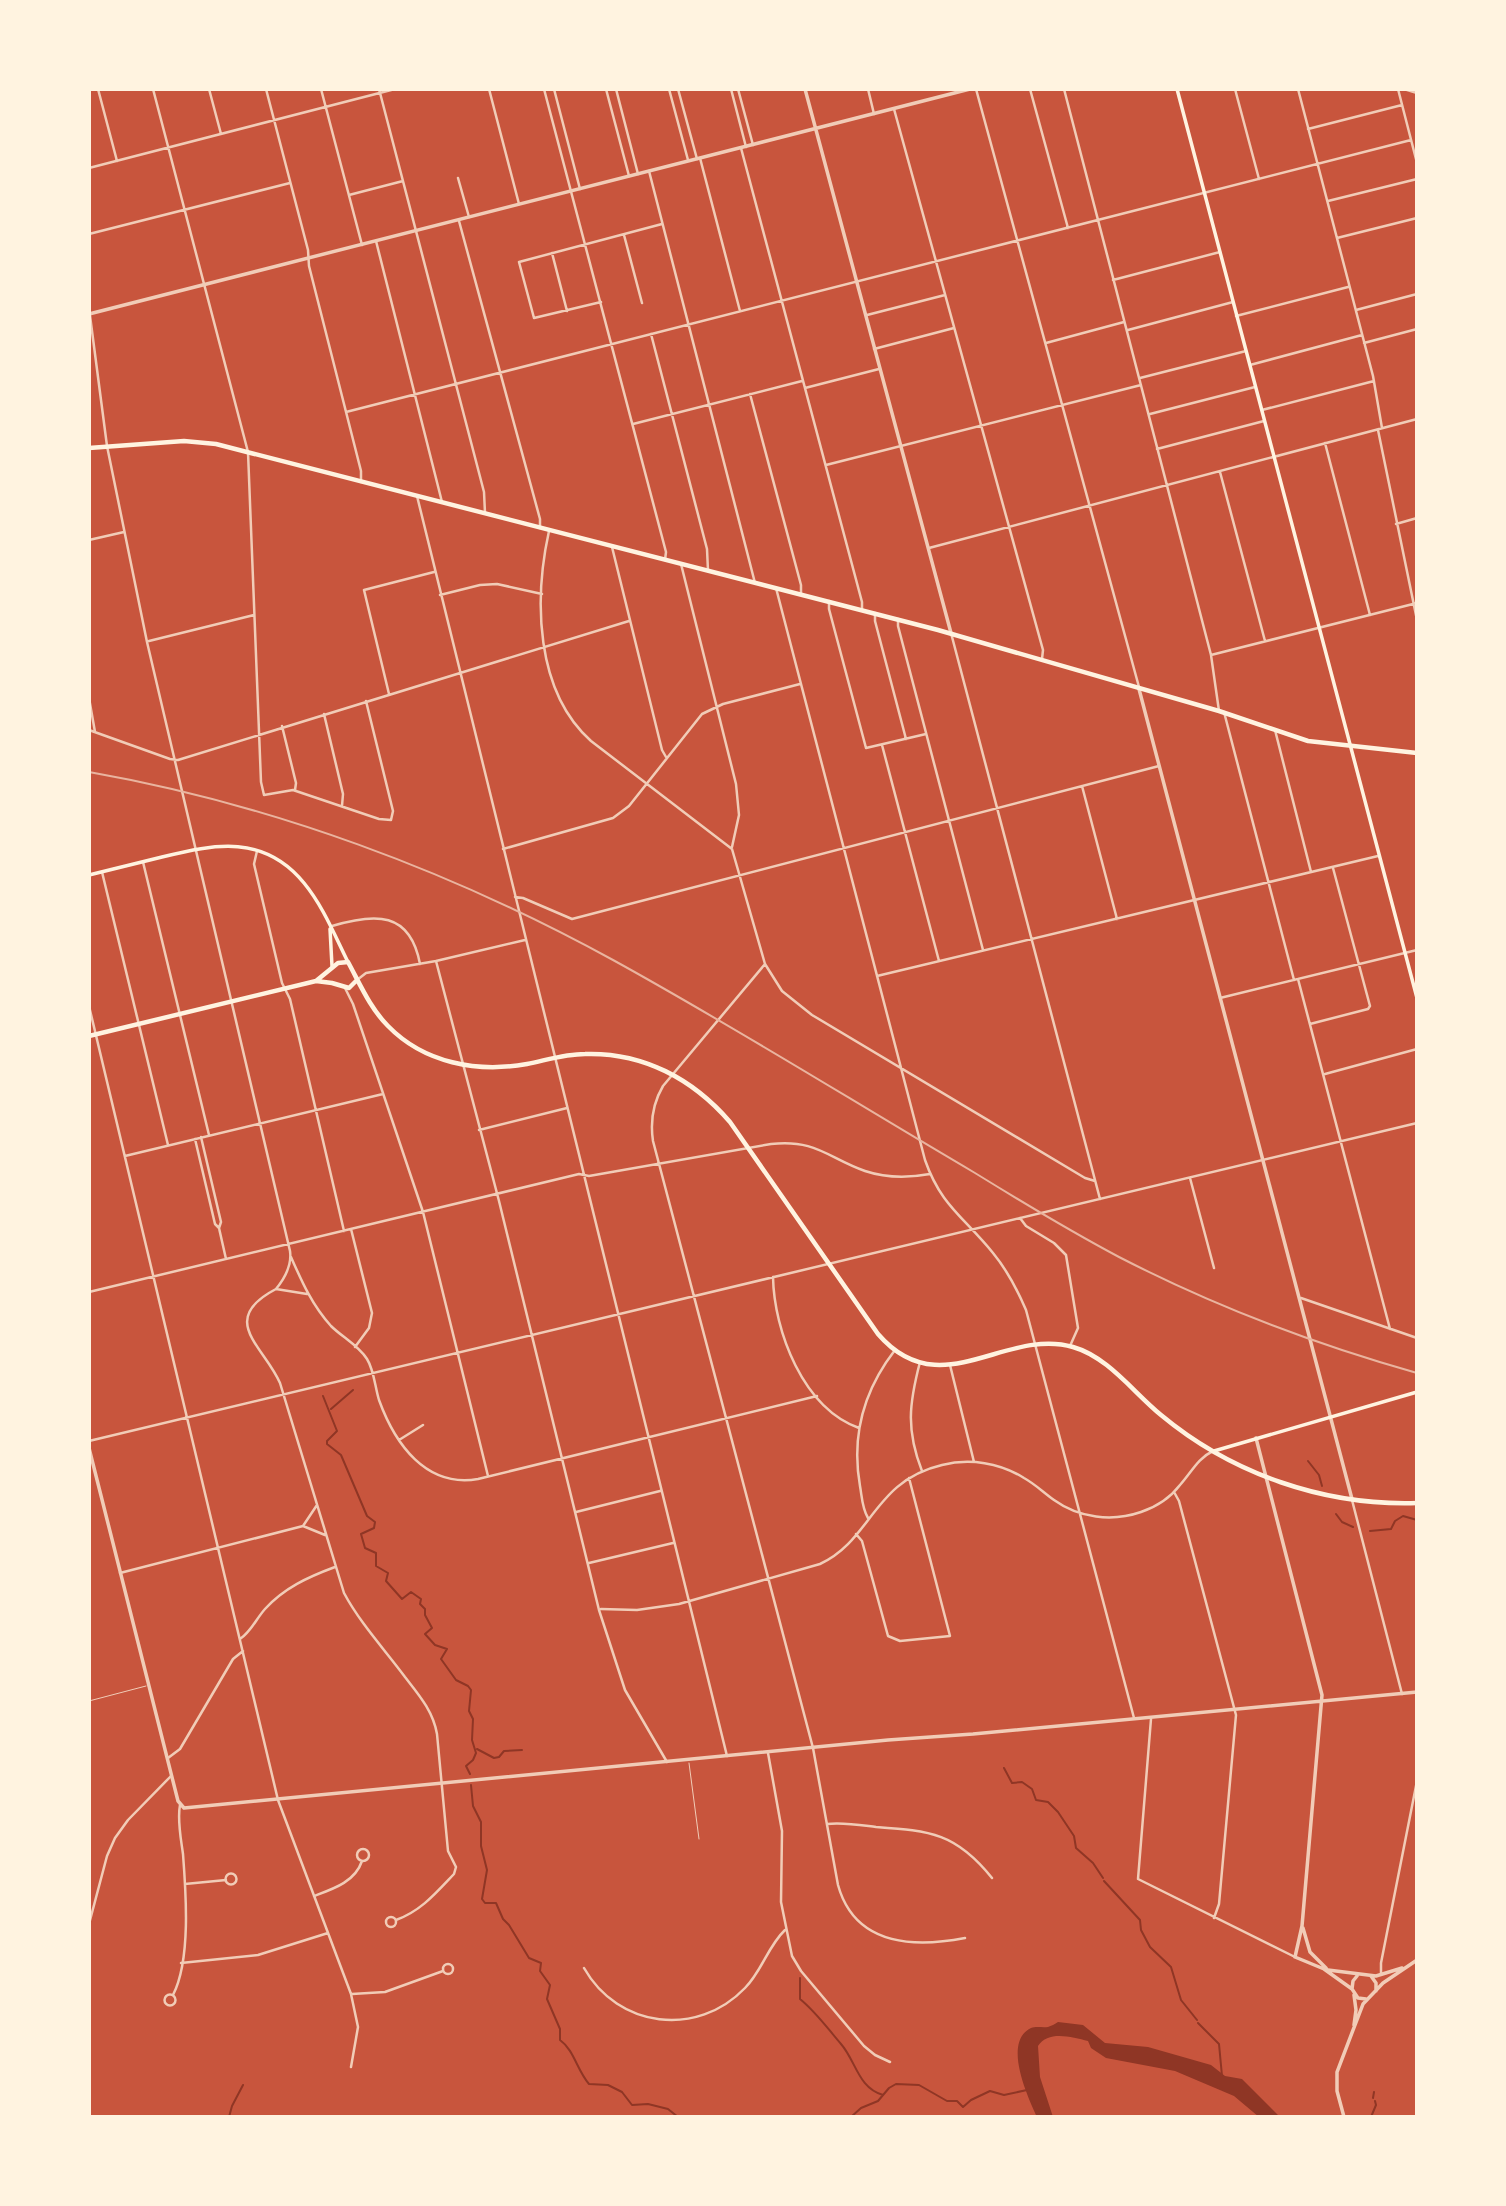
<svg xmlns="http://www.w3.org/2000/svg" width="1506" height="2206" viewBox="0 0 1506 2206" font-family="'Titillium Web',sans-serif">
<style>
.water{fill:#8f3625}
.lines{fill:none;stroke-linecap:round;stroke-linejoin:round}
.stream{stroke:#8f3625;stroke-width:2}
.service{stroke:#f1ccb7;stroke-width:1}
.minor{stroke:#f1ccb7;stroke-width:2.5}
.tertiary{stroke:#f1ccb7;stroke-width:3.5}
.secondary{stroke:#fff3e0;stroke-width:3.5}
.primary{stroke:#fff3e0;stroke-width:4.5}
.rail{stroke:#e9b49f;stroke-width:2}
</style>
<rect width="100%" height="100%" fill="#c8553d"/>
<!-- water -->
<path class="water" d="M1058,2022L1083,2025L1105,2043L1148,2047L1211,2065L1225,2076L1242,2079L1280,2117H1259L1234,2096L1175,2071L1106,2058L1091,2048L1088,2041C1072,2037 1048,2030 1038,2046L1040,2077L1053,2117H1037C1028,2097 1002,2042 1031,2028C1037,2026 1042,2028 1048,2027C1051,2026 1055,2024 1058,2022Z"/>
<g class="lines">
<!-- stream -->
<path class="stream" d="M323,1396L337,1431L327,1441V1444L341,1455L367,1516L375,1522L374,1528L361,1534L365,1548L376,1553V1566L388,1573L386,1581L402,1599L411,1592L421,1599L420,1604L425,1609V1615L432,1628L425,1634L435,1645L447,1649L441,1659L456,1680L468,1686L471,1690L469,1711L473,1719L472,1740L476,1753L473,1760L466,1766L470,1774
M331,1409L353,1390
M1308,1461L1319,1475L1322,1486
M1336,1514L1342,1522L1353,1527
M1370,1531L1391,1529L1395,1521L1403,1516L1417,1520
M477,1749L494,1758L499,1757L504,1751L522,1750
M1004,1768L1012,1783L1022,1782L1032,1789L1036,1800L1048,1802L1058,1812L1074,1836L1076,1848L1093,1863L1103,1878
M471,1785L473,1806L481,1822V1846L487,1870L482,1899L485,1903H496L503,1919L509,1925L529,1958L541,1963L540,1971L550,1985L547,1999L560,2029V2040C574,2050 577,2070 589,2084L608,2085L622,2092L632,2105L648,2104L668,2109L678,2117
M1104,1881L1140,1920L1141,1930L1150,1947L1171,1967L1181,2000L1197,2020
M800,1978V1999C816,2012 828,2029 841,2044C856,2061 858,2088 883,2095
M1198,2023L1219,2044L1222,2076
M1373,2098L1374,2092
M229,2117L232,2106L243,2085
M701,2117H702
M851,2117L861,2108L878,2101L889,2088L896,2084L919,2085L947,2101H957L963,2107L971,2100L990,2091L1004,2095L1027,2090
M1371,2117L1376,2105L1375,2101"/>
<!-- service -->
<path class="service" d="M89,1701L146,1686
M689,1763L699,1839"/>
<!-- minor -->
<path class="minor" d="M98,89L117,161
M153,89L248,452L261,782L264,795L293,790L379,819L391,820L393,811L366,701
M209,89L221,134
M266,89L308,250L309,266L361,471V482
M321,89L362,245
M379,89L484,492L485,513
M489,89L519,204
M544,89L666,552L665,560
M554,89L580,189
M606,89L629,176
M616,89L638,174
M669,89L688,160
M678,89L697,159
M731,89L746,147
M738,89L753,145
M868,89L874,114
M976,89L1139,687
M1030,89L1068,228
M1064,89L1211,655L1219,711
M1235,89L1259,179
M1298,89L1373,376L1382,428
M1398,89L1417,163
M1404,89L1417,93
M894,109L1043,650L1042,659
M1308,129L1402,105
M741,148L862,602V610
M700,158L740,311
M89,168L395,89
M649,171L755,583
M458,178L469,217
M349,195L403,181
M1328,201L1417,179
M459,221L540,519V528
M89,234L290,183
M624,235L642,303
M1337,238L1417,218
M376,241L442,502
M552,253L567,311
M1113,280L1220,252
M601,302L534,318L519,262L662,224
M89,308L107,446L147,642L290,1251C292,1265 285,1278 276,1289
M1356,310L1417,294
M867,315L945,295
M1236,316L1348,287
M1128,330L1233,302
M651,334L707,549L708,571
M1046,343L1124,322
M1364,343L1417,329
M874,349L954,328
M1250,365L1362,335
M1140,378L1246,351
M805,388L879,369
M750,394L801,585V594
M1262,410L1374,381
M346,412L1411,140
M1150,414L1255,387
M633,424L802,381
M1378,430L1417,620
M1325,443L1370,615
M1157,449L1264,421
M826,465L1141,385
M1220,472L1265,641
M417,496L727,1756
M1396,524L1417,518
M549,531C534,599 535,691 591,741L732,849L765,964L782,991L812,1015L1085,1178L1095,1181
M89,540L124,532
M612,547L662,750L666,757
M929,548L1417,419
M681,564L736,784L739,815L732,847
M776,588L925,1160C941,1206 964,1217 993,1253C1007,1270 1017,1289 1026,1310L1134,1718
M440,595L480,585L497,584L542,594
M829,601V609L866,748L926,734
M875,613V621L906,739
M898,619V626L983,950
M951,633L1100,1199
M149,641L254,615
M1211,655L1417,603
M389,694L364,590L434,572
M89,698L95,732
M1224,712L1294,980
M324,714L343,794L342,806
M282,726L296,783L295,790
M89,730L170,759L178,760L629,621
M1275,730L1311,872
M882,745L939,961
M1082,786L1117,919
M503,849L613,818L629,806L702,714L723,704L800,684
M257,851L254,864L282,983L290,999L344,1231
M143,862L209,1135
M102,872L168,1145
M515,897L523,898L572,919L1159,766
M332,926C375,913 410,911 420,964
M436,961L499,1201L599,1610L625,1690L667,1762
M765,964L663,1086C653,1103 650,1121 653,1141L813,1748L838,1885C855,1946 913,1948 965,1938
M877,976L1378,856
M1298,979L1390,1329
M357,980L366,973L436,961L525,940
M345,988L353,1004L423,1212L488,1476
M1220,998L1417,950
M89,1006L278,1800L351,1994L358,2027L351,2067
M1310,1024L1368,1009L1370,1006L1333,868
M1325,1074L1417,1049
M479,1130L567,1108
M201,1137L221,1222L219,1228
M195,1139L215,1224L219,1228L226,1259
M125,1156L383,1094
M1190,1178L1214,1268
M1020,1218L1026,1226L1054,1243L1066,1255L1078,1328L1070,1346
M351,1229L372,1313L369,1328L355,1347
M291,1257C302,1282 312,1305 331,1326C342,1337 358,1345 367,1359C374,1370 375,1387 379,1400C395,1444 426,1488 478,1479L817,1396
M773,1277C774,1331 803,1408 859,1428
M89,1292L579,1174L589,1176L771,1144C816,1139 828,1158 865,1171C886,1178 908,1178 930,1174
M307,1294L276,1289C217,1320 264,1346 280,1383L344,1593C360,1623 385,1650 405,1677C419,1695 433,1711 437,1734L448,1851L456,1867L454,1874C436,1893 421,1911 396,1920
M1301,1298L1417,1338
M920,1362C909,1404 906,1430 922,1471
M950,1365L974,1462
M399,1440L423,1425
M89,1441L1417,1123
M1174,1492L1179,1501L1236,1715L1219,1904L1214,1918
M1352,1500L1402,1694
M576,1512L660,1491
M868,1518C862,1508 862,1497 860,1486C851,1435 864,1390 895,1350
M303,1526L317,1505
M856,1534L862,1541L888,1636L900,1641L950,1636L909,1478
M589,1563L673,1543
M120,1573L303,1526L325,1535
M601,1609L637,1610L679,1604L820,1564C872,1540 873,1481 942,1465C970,1458 1000,1463 1024,1478C1035,1484 1044,1493 1054,1500C1079,1518 1112,1522 1141,1512C1156,1507 1170,1498 1180,1485C1191,1473 1198,1458 1213,1451
M240,1639C251,1632 256,1619 265,1609C284,1588 308,1577 335,1567
M1151,1719L1138,1879L1295,1957
M768,1753L782,1831L781,1902L792,1956L801,1971L864,2046L875,2055L890,2062
M168,1758L180,1749L233,1659L243,1651
M827,1824C843,1822 860,1825 876,1827C931,1831 956,1833 992,1878
M357 1855a6 6 0 1 1 12 0a6 6 0 1 1-12 0Z
M225.5 1879a5.5 5.5 0 1 1 11 0a5.5 5.5 0 1 1-11 0Z
M185,1884L226,1880
M314,1896C333,1889 355,1882 362,1861
M386 1922a5 5 0 1 1 10 0a5 5 0 1 1-10 0Z
M89,1924L107,1856L115,1838L128,1820L171,1776
M181,1963L258,1955L328,1933
M443 1969a5 5 0 1 1 10 0a5 5 0 1 1-10 0Z
M584,1968C618,2028 697,2038 745,1988C762,1971 768,1946 785,1930
M1381,1973V1963L1417,1781
M352,1994L385,1992L443,1971
M164.5 2000a5.5 5.5 0 1 1 11 0a5.5 5.5 0 1 1-11 0Z
M173,1995C191,1960 186,1893 183,1854C181,1839 177,1820 180,1805"/>
<!-- tertiary -->
<path class="tertiary" d="M805,89L951,633
M89,314L970,89
M1139,689L1352,1499
M1256,1438L1322,1695L1302,1926L1295,1957L1324,1969L1352,1989
M89,1448L178,1801L184,1808L888,1740L973,1734L1417,1692
M1303,1928L1310,1952L1326,1968
M1328,1970L1376,1976L1402,1968
M1357,1976L1353,1981L1352,1989L1358,1998L1366,1999
M1371,1976L1376,1983V1991
M1354,1995L1356,2010L1354,2025
M1344,2117L1337,2091V2072L1363,2004L1383,1983L1417,1960"/>
<!-- secondary -->
<path class="secondary" d="M1177,89L1417,998
M89,875C113,869 138,863 162,857C215,844 264,834 304,883C323,906 335,936 348,962
M330,929L332,966
M1214,1451L1417,1392"/>
<!-- primary -->
<path class="primary" d="M89,448L184,441L216,444L938,630L1219,711L1308,741L1417,753
M316,981L338,963L348,962C360,984 370,1008 388,1026C424,1063 477,1073 527,1064C547,1060 565,1054 585,1054C643,1052 693,1079 730,1122L878,1334C940,1406 1005,1327 1073,1347C1108,1357 1133,1392 1161,1415C1232,1474 1324,1506 1417,1503
M89,1036L316,981L332,983L349,988L357,980"/>
<!-- rail -->
<path class="rail" d="M89,772C271,804 451,871 613,960C735,1027 854,1102 975,1173C1022,1202 1070,1231 1119,1257C1214,1306 1314,1344 1417,1373"/>
</g>
<!-- border -->
<rect width="1506" height="2206" fill="none" stroke="#fff3e0" stroke-width="182"/>
</svg>
